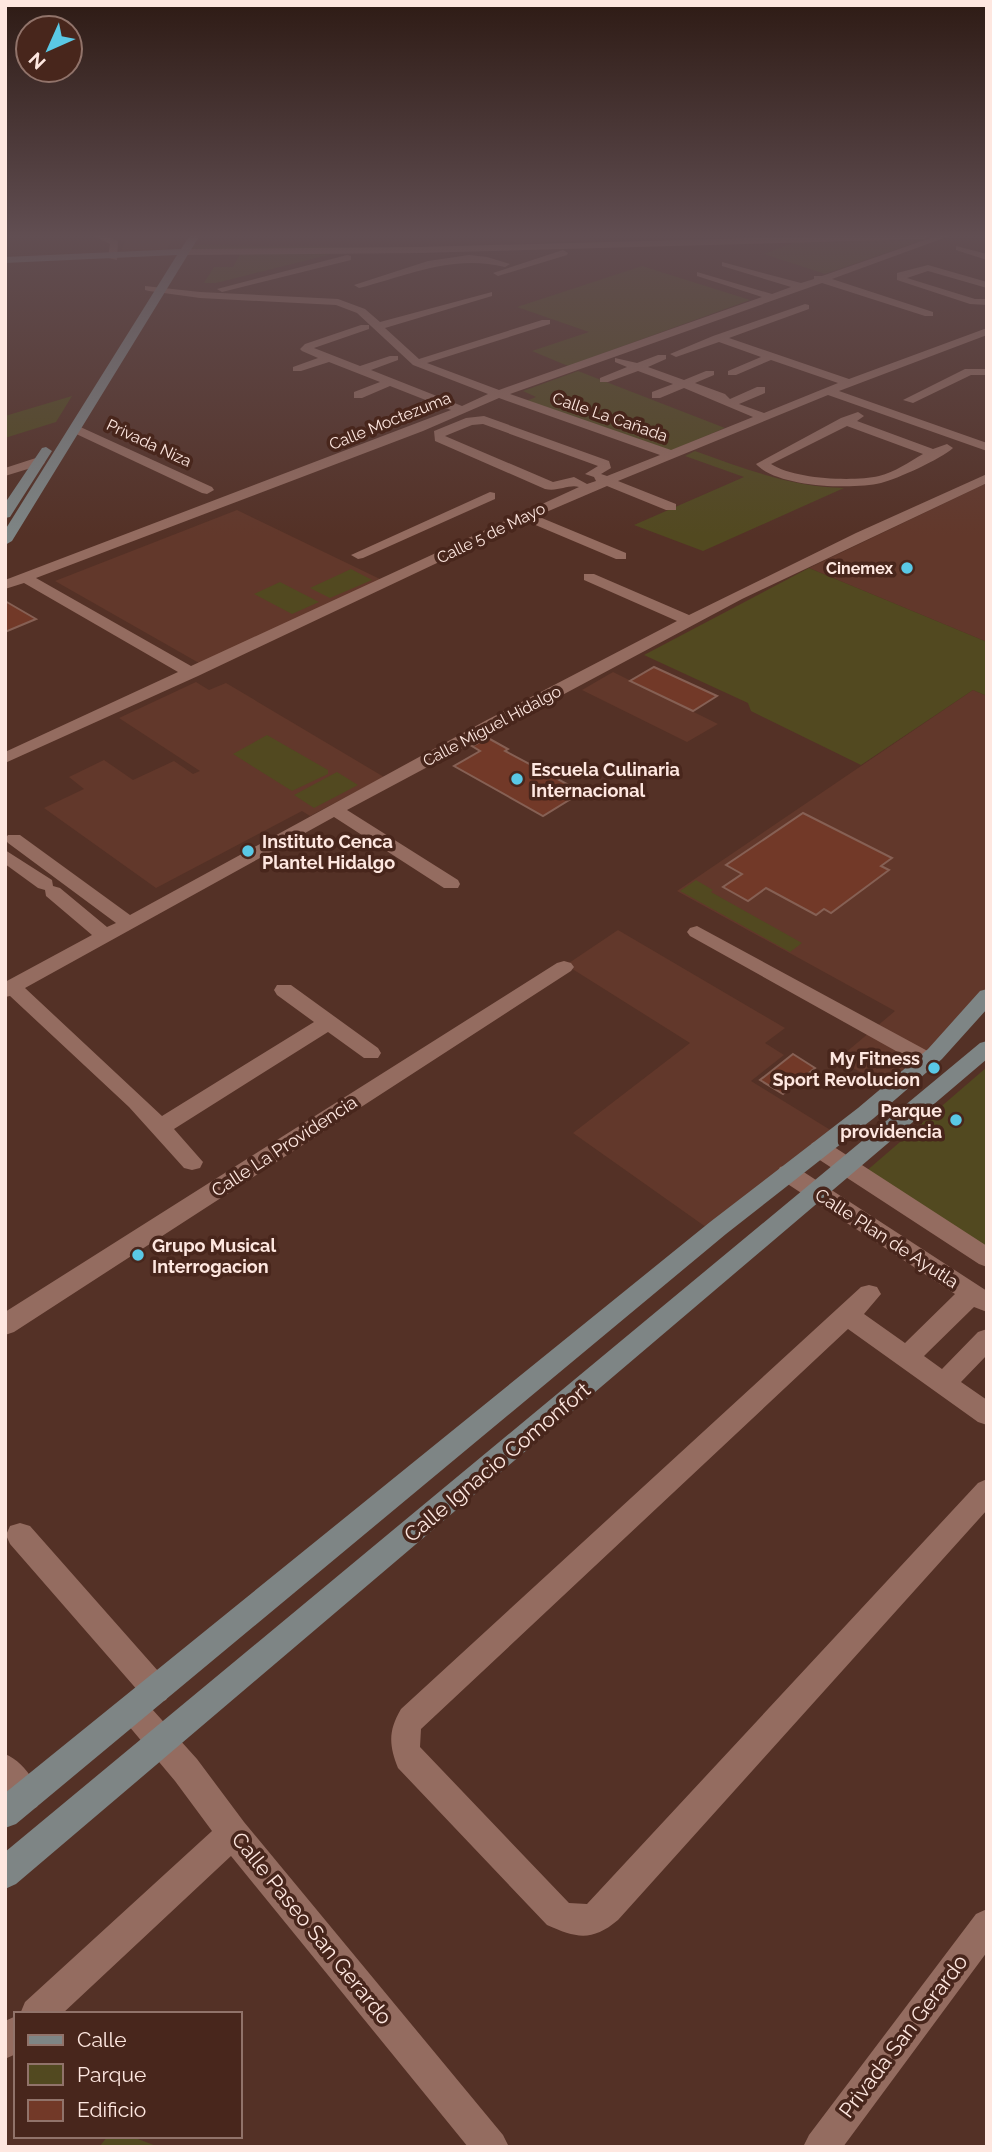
<svg xmlns="http://www.w3.org/2000/svg" width="992" height="2152" viewBox="0 0 992 2152" font-family="Raleway,sans-serif">
<style>
.built{fill:#62382b}
.green{fill:#524920}
.building{fill:#723928;stroke:#866054;stroke-width:2}
.lines{fill:none;stroke-linecap:round;stroke-linejoin:round}
.street{fill:#946c60;fill-rule:evenodd}
.secondary{fill:#7e8585;fill-rule:evenodd}
.poi-dot{fill:#5ac8e5;stroke:#48261c;stroke-width:2.5}
.labels{text-anchor:middle;dominant-baseline:central;stroke-width:7;stroke-linejoin:round;paint-order:stroke}
.far-street-label{font-size:16px;fill:#fee7e0;stroke:#48261c}
.far-poi-label{font-size:16px;font-weight:bold;fill:#fee7e0;stroke:#48261c;text-anchor:end}
.poi-label{font-size:18px;font-weight:bold;fill:#fee7e0;stroke:#48261c;text-anchor:start}
.street-label{font-size:18px;fill:#fee7e0;stroke:#48261c}
.near-street-label{font-size:21px;fill:#fee7e0;stroke:#48261c}
</style>
<rect width="100%" height="100%" fill="#543126"/>
<!-- built -->
<path class="built" d="M109,235H176L166,250L121,251L125,242Z
M490,235H577L594,240L519,244Z
M987,483V642L809,568Z
M237,510L382,580L199,663L55,581Z
M613,672L718,724L687,742L582,690Z
M196,682L209,690L226,683L384,777L310,816L302,811L156,888L44,808L84,789L69,777L104,760L133,780L174,761L193,774L200,771L119,718Z
M973,690L987,696V991L946,1039L720,1237L573,1133L690,1043L566,965L618,930L785,1028L765,1043L784,1055L751,1081L832,1131L885,1087L838,1059L895,1011L677,891Z"/>
<!-- green -->
<path class="green" d="M926,239L825,274L764,254L798,241Z
M193,245L417,248L191,249Z
M336,253L216,283H204L214,267H233L240,254Z
M642,266L750,300L568,366L532,351L589,332L517,307Z
M578,371L725,428L670,451L526,401L536,397L523,391Z
M72,396L56,422L5,438V416Z
M695,451C745,469 791,487 844,488L703,551L634,525L744,477L685,456Z
M809,568L987,642V696L973,690L861,765L751,711L748,703L644,655Z
M351,569L372,580L330,598L310,588Z
M280,582L319,602L292,614L254,594Z
M267,735L328,770V774L292,791L233,754Z
M337,772L358,785L314,808L294,795Z
M696,880L713,890L711,892L802,943L790,952L680,891Z
M987,1067V1249L864,1173Z
M108,2136H130L159,2147H99Z"/>
<!-- building -->
<path class="building" d="M5,601L36,619L5,632Z
M654,667L717,696L693,711L630,681Z
M488,738L508,749L505,751L582,792L543,816L454,766L480,751L472,746Z
M803,813L892,858L881,866L889,870L831,913L824,909L816,915L766,888L748,901L723,887L742,874L726,865Z
M793,1054L815,1068L783,1094L760,1080Z"/>
<g class="lines">
<!-- street -->
<path class="street" d="M92,235H104L118,241L117,260L108,258L110,244Z
M871,235L930,236L925,239L419,253L184,255L179,252L184,249L419,247Z
M939,235H952L832,279L933,312V316H925L822,283L510,394L671,450L753,417L684,388L660,398H652V392L673,384L638,371L608,382H600V378L627,367L615,362V358L637,363L658,355H666V359L648,367L684,380L706,371H714V375L695,383L725,394L730,399L757,387H765V393L739,404L764,413L838,383L771,360L736,375H728V371L761,357L719,342L676,357L670,354L713,336L805,304L809,305V309L729,338L849,379L987,328V335L839,391L987,443V451L828,395L618,481L676,504V510H666L607,486L537,516L626,553V559H616L526,521L198,676L5,763V752L178,672L24,583L5,589V580L451,410L390,386L362,398H354V392L380,382L329,362L301,371H293V367L318,358L302,351L300,349L305,344L361,325H369V329L314,348L360,366L390,356H398V360L371,370L462,406L488,394L413,365L357,313L336,305L200,298L149,291L145,290V286L200,292L338,299L365,309L380,322L492,292V296L385,328L419,359L542,320H550V324L427,363L499,390L762,297L697,276V272L772,294L791,287L722,266V262L801,283L814,279V276H822ZM499,398L660,455L607,476L601,474L611,468L609,461L484,416L466,418L434,431L435,441L545,489C558,492 569,484 579,487L191,666L36,578L423,431ZM483,424L598,466L585,474L594,477L596,481L587,484L574,477L553,482L445,436L472,425Z
M956,246L987,254V260L956,250Z
M563,250L568,253L567,255L498,276L493,273Z
M347,255L351,256V260L222,292L217,289Z
M469,255L487,257L510,264L505,267C453,254 409,275 359,288L354,285L428,261Z
M928,265L987,282V288L928,271L907,278L975,299H987V305L970,304L897,280V273Z
M965,369H987V375H971L913,403L903,400Z
M858,412L864,416L857,421L933,449L947,444L953,448C941,459 897,479 881,483C851,490 777,487 756,464L841,418ZM847,426L923,454C909,462 895,472 879,476C852,482 794,479 771,464Z
M76,425L212,487L214,490L207,494L202,493L72,432L70,429Z
M39,457L45,461L44,464L5,476V468Z
M987,474V483L742,599L347,810L458,880L460,884L458,888H444L334,817L25,988L162,1116L314,1022L277,995L274,990L277,985H291L378,1048L381,1053L378,1058H364L328,1032L174,1129L203,1162L200,1168L192,1170L184,1168L129,1107L10,996L5,997V982L92,935L46,896L45,890L38,888L5,864V850L52,880L53,886L60,888L107,927L116,923L8,843L5,839L8,835H20L130,915L485,721L677,621L584,580V574H594L689,615L856,533Z
M490,492L495,493V499L363,558L358,559L351,555Z
M697,926L935,1055L938,1060L935,1065H921L690,936L687,932L690,928Z
M564,961L571,963L574,967L571,971L14,1332L5,1335V1312L557,963Z
M820,1141L828,1143L987,1246V1267L979,1264L812,1155L809,1149L812,1143Z
M788,1165L796,1167L987,1291V1312L974,1307L924,1356L942,1369L978,1332L987,1329V1355L961,1382L987,1400V1425L978,1422L848,1329L421,1729L420,1747L569,1903L587,1904L978,1483L987,1479V1510L618,1920C592,1942 576,1938 547,1925L398,1768C389,1745 388,1731 401,1709L861,1287L869,1285L877,1287L881,1294L864,1314L905,1343L955,1294L780,1179L777,1173L780,1167Z
M20,1523L30,1526L166,1680L171,1690L166,1700L156,1704L146,1700L10,1544L6,1535L10,1526Z
M133,1695L143,1699L197,1759L244,1822L503,2135L509,2147H468L231,1856L62,2014H20L25,2002L212,1831L175,1781L123,1719L118,1709L123,1699Z
M5,1754C22,1761 34,1779 41,1796L37,1807L26,1811C0,1801 5,1778 5,1754Z
M987,1909V1952L843,2147H803L809,2135L976,1914Z
M16,2016V2054L7,2058L5,2021Z"/>
<!-- secondary -->
<path class="secondary" d="M190,235H200L12,541L5,545V530L177,255L5,263V257L181,249Z
M46,447L52,451L10,517L5,518V503L42,448Z
M987,989V1009L942,1059L874,1118L726,1234L16,1824L5,1828V1793L710,1222L858,1108L928,1049L980,991Z
M987,1041V1059L16,1884L5,1889V1852L980,1043Z"/>
</g>
<!-- sky -->
<linearGradient id="sky" x2="0" y2="1"><stop stop-color="#2e1b15"/><stop offset="0.44" stop-color="#614e52"/><stop offset="1" stop-color="#614e52" stop-opacity="0"/></linearGradient>
<rect width="992" height="536" fill="url(#sky)"/>
<!-- markers -->
<g class="poi-dot">
<circle cx="907" cy="568" r="7"/>
<circle cx="517" cy="779" r="7"/>
<circle cx="248" cy="851" r="7"/>
<circle cx="934" cy="1068" r="7"/>
<circle cx="956" cy="1120" r="7"/>
<circle cx="138" cy="1255" r="7"/>
</g>
<g class="labels">
<!-- far-street labels -->
<g class="far-street-label">
<text transform="translate(610 417) rotate(19)">Calle La Cañada</text>
<text transform="translate(390 421) rotate(-22)">Calle Moctezuma</text>
<text transform="translate(149 443) rotate(25)">Privada Niza</text>
<text transform="translate(491 533) rotate(-26)">Calle 5 de Mayo</text>
<text transform="translate(492 726) rotate(-28)">Calle Miguel Hidalgo</text>
</g>
<!-- far-poi labels -->
<g class="far-poi-label">
<text x="893" y="568">Cinemex</text>
</g>
<!-- poi labels -->
<g class="poi-label">
<text x="531" y="769">Escuela Culinaria<tspan x="531" dy="21">Internacional</tspan></text>
<text x="262" y="841">Instituto Cenca<tspan x="262" dy="21">Plantel Hidalgo</tspan></text>
<text x="920" y="1058" text-anchor="end">My Fitness<tspan x="920" dy="21">Sport Revolucion</tspan></text>
<text x="942" y="1110" text-anchor="end">Parque<tspan x="942" dy="21">providencia</tspan></text>
<text x="152" y="1245">Grupo Musical<tspan x="152" dy="21">Interrogacion</tspan></text>
</g>
<!-- street labels -->
<g class="street-label">
<text transform="translate(284 1146) rotate(-33)">Calle La Providencia</text>
<text transform="translate(887 1238) rotate(33)">Calle Plan de Ayutla</text>
</g>
<!-- near-street labels -->
<g class="near-street-label">
<text transform="translate(497 1462) rotate(-40)">Calle Ignacio Comonfort</text>
<text transform="translate(312 1928) rotate(51)">Calle Paseo San Gerardo</text>
<text transform="translate(903 2036) rotate(-53)">Privada San Gerardo</text>
</g>
</g>
<!-- border -->
<rect width="992" height="2152" fill="none" stroke="#fee7e0" stroke-width="14"/>
<!-- legend -->
<rect x="14" y="2012" width="228" height="126" fill="#48261c" stroke="#91736a" stroke-width="2"/>
<rect x="28" y="2035" width="35" height="10" fill="#7e8585" stroke="#91736a" stroke-width="2"/>
<text x="77" y="2047" font-size="21" fill="#fee7e0">Calle</text>
<rect x="28" y="2064" width="35" height="21" fill="#524920" stroke="#91736a" stroke-width="2"/>
<text x="77" y="2082" font-size="21" fill="#fee7e0">Parque</text>
<rect x="28" y="2100" width="35" height="21" fill="#723928" stroke="#91736a" stroke-width="2"/>
<text x="77" y="2117" font-size="21" fill="#fee7e0">Edificio</text>
<!-- north arrow -->
<g transform="translate(49 49) rotate(225)"><circle r="33" fill="#48261c" stroke="#91736a" stroke-width="2"/>
<path d="M0-5L12 26L0 18L-12 26Z" fill="#5ac8e5"/>
<text y="-10" font-size="19" font-weight="bold" text-anchor="middle" fill="#fee7e0">N</text>
</g>
</svg>
